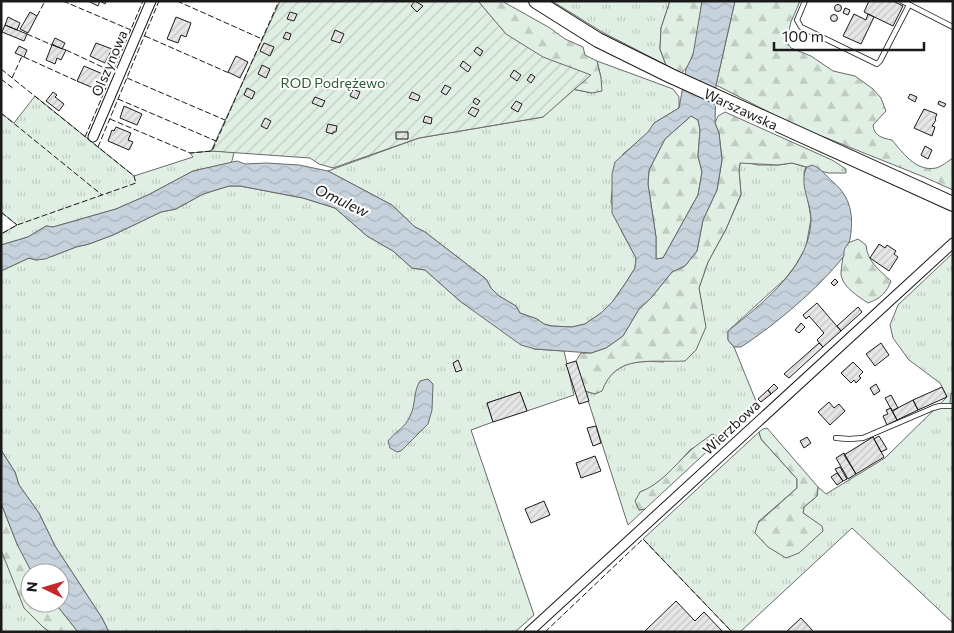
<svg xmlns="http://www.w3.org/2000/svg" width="954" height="633" viewBox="0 0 954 633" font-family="Commissioner,sans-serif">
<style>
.grass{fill:url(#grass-tufts);stroke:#6a6a6a}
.forest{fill:url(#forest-firs);stroke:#6a6a6a}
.garden{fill:url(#garden-furrows);stroke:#6a6a6a}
.water{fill:url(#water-waves);stroke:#6a6a6a;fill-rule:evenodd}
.building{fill:url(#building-hatch);stroke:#1a1a1a}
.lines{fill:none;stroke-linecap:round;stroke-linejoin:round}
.service-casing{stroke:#1a1a1a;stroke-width:6}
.minor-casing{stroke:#1a1a1a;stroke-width:11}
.primary-casing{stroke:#1a1a1a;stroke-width:16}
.service{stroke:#fff;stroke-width:4.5}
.minor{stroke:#fff;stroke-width:9}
.primary{stroke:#fff;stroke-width:14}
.fence{stroke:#1a1a1a;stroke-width:1;stroke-dasharray:6 2.5;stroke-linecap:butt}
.labels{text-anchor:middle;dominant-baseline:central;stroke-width:4;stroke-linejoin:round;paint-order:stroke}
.street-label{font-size:14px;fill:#1a1a1a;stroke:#fff}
.park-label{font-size:14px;fill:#2b5a34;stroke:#fff}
.water-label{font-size:15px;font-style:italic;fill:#1a1a1a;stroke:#fff}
</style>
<defs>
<pattern id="grass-tufts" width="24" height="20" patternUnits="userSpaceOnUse" patternTransform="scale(1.25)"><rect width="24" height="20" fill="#e0efe3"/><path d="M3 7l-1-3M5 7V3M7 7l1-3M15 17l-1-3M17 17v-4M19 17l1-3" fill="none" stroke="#c0ccc2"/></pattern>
<pattern id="forest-firs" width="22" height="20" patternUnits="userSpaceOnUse" patternTransform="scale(1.25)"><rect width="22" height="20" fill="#e0efe3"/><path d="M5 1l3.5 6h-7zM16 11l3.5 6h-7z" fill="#c0ccc2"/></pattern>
<pattern id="garden-furrows" width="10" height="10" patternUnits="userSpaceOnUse" patternTransform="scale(1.25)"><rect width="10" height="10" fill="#e0efe3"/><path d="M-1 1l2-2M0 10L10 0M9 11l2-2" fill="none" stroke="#c0ccc2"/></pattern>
<pattern id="water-waves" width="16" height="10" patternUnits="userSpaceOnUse" patternTransform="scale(1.25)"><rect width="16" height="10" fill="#c6d2dc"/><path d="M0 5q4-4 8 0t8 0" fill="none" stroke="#aab4bc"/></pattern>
<pattern id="building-hatch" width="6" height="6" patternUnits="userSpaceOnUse" patternTransform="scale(1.25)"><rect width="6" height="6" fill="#e6e6e6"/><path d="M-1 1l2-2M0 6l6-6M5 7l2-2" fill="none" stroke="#c5c5c5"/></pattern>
</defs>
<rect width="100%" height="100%" fill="#fff"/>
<!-- grass -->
<path class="grass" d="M552,1H670L661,28L660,49L666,65L602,32Z
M597,61L673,89L679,97V108L654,123L649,132L623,154L612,191L611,202L622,232L636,258L635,268L625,284L613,301L601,313L585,324L572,327L552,326L544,324L537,319L520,313L516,306L499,296L491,288L486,279L425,232L415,227L392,205L328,171L419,138L543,117L572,89L592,93L601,78Z
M35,96L134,176L193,157L190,153L212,151L234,152L232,161L230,163L193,171L148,195L116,209L53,227L46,226L28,237L1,245V234L17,225L1,212V113L14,123Z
M745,162L758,165H778L792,163L806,167L804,173L811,219L806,247L795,266L785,279L728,331V340L734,347L758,406L714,445L718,437L691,449L667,475L650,488L640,492L639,510L645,509L628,525L585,391L595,394C618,363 626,360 664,362L702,307L699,288L708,262L726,229L741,195L739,170L740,163Z
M229,186H240L303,198L335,208L367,236L393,251L412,268L425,270L461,302L534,349L564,351L574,395L527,411L520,392L487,403L493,422L471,430L534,615L515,632H109L102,618L55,546L39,513L19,485L15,472L1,450V271L29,258L36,260L53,256L76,247L89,244L113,235L161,212L176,209L203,194Z
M953,253V394L951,393L950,403L953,404V623L852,528L740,632H732L643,539L759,432L761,439L797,479V488L758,522L812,520L803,513L804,507L817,496L818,487L826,494L885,458L947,397L940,383L909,360L893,338L890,325L898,305Z
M1,550L43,627L50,632H1Z"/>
<!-- forest -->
<path class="forest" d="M478,1H502L550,28L565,39L583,47L585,55L597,61L601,78L602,91L592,93L572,89L538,73Z
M670,1H702C699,21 698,62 681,73L666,65L660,49L661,28Z
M735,1H800L791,22L786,41L791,48L811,56L833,71L855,76L873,89L881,98L886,111L873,125C874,136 882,138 892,140C903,153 916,172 936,168C941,167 948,161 953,158V190L924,177L794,125L716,85Z
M725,112L832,160L846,169V173H828L792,163L778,165L740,163L739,170L741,194L726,229L708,262L699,288L706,327L696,350L685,361C651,363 616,353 602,391L595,394L585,391L576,361L581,353H591L606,348L623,336L639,309L651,298L672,272L685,266L697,251L703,220L717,190L722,160L719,133L715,123L718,116Z
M691,116L698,120L700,130L698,156L702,172L698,195L663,258L656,259V237L648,184L649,170L665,139Z
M858,239L866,245C867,261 879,270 891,281C887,292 880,299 868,303C859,297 841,286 841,273C841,265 844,258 843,249L848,243Z
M767,428L818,487L817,496L804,507L803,513L822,526L823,531L799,553L786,558L768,547L755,533L758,523L797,488V479L761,439L759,432L763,429Z
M712,434L718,437L714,445L645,509L639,510L635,501L640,492C661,484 674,466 690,451C696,445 705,440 712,434Z
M1,503L17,544L33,573H30V603H55L78,632H50L43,627L24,608L1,550Z"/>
<!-- garden -->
<path class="garden" d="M280,1H478L506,34L543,57L591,75L543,117L419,138L333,168L319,164L310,158L211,151Z"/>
<!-- water -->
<path class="water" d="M702,1H735L716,85L715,123L719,133L722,160L717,190L703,220L697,251L685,266L672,272L651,298L639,309L623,336L606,348L591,353L535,349L521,345L461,302L425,270L412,268L393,251L367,236L335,208L303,198L240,186H229L203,194L176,209L161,212L113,235L89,244L76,247L45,259L36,260L29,258L1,271V245L28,237L46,226L53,227L116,209L148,195L193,171L237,161L245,164L266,163L299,165L328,171L392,205L415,227L425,232L486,279L491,288L499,296L516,306L520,313L537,319L544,324L551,326L572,327L585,324L601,313L613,301L625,284L635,268L636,258L612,213V174L615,162L648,132L654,123L679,108L686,69L693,55ZM691,116L698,120L700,130L698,156L702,172L698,195L663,258L656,259V237L648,184L649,170L665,139Z
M812,165C821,168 826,176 833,182C851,197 854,216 850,239C848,247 843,246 844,256C819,288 775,325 741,347H734L728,340V331C733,327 738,323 743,319C773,294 810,262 811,220C811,202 798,183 807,167Z
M428,379L433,384L432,410L428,424L401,451L397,452L390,448L388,441C395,432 406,427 410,416C416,405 413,392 420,381Z
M1,450L15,472L19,485L39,513L55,546L102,618L109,632H78L55,603H60V573H33L31,571L17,544L1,503Z"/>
<!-- building -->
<path class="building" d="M88,1H106L105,4L100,1L98,6Z
M415,1L423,6L417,12L411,6Z
M869,1H893L903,6L893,26L864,12Z
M834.5 8a3.5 3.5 0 1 1 7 0a3.5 3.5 0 1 1-7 0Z
M845,8L850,10L848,15L843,13Z
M30,12L37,16L28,33L20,29Z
M290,12L297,14L294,21L287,19Z
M854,14L866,20L868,14L874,17L861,44L843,36Z
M830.5 18a3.5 3.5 0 1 1 7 0a3.5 3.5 0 1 1-7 0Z
M8,17L20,23L17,30L5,25Z
M176,17L191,23L186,37L181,35L178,43L167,39Z
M5,25L27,34L24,41L2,32Z
M335,30L344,34L340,43L331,40Z
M286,32L291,34L289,40L283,38Z
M55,38L65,43L62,49L52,44Z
M96,43L112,49L105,63L90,56Z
M264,43L274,47L270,56L260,51Z
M52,45L66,50L61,60L57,58L55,64L46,60Z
M19,46L27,50L24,57L15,53Z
M477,47L483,51L480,56L474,51Z
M236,56L248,62L240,78L228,72Z
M463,61L471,67L468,72L460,66Z
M262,65L270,69L266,78L258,74Z
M84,66L105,75L98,90L77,81Z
M514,70L521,75L517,81L510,76Z
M531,74L535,77L531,83L527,80Z
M324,80L331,83L328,90L321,86Z
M381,80L387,83L384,89L378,86Z
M445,85L451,88L446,95L441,92Z
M247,88L255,92L252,99L244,95Z
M353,89L360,92L357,99L350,96Z
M53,92L57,95L55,97L64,104L59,111L46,101Z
M412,92L420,96L418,101L409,98Z
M910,94L917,97L915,102L908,98Z
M315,97L325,101L322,107L312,103Z
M475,98L480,101L477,105L473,102Z
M516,101L522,104L518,112L511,108Z
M939,101L946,104L944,107L938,104Z
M124,106L142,114L137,125L120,118Z
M472,107L479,110L475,117L468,113Z
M924,109L937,114L935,119L936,120L932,126L935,127L932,136L914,128Z
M425,116L432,118L431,124L423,122Z
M265,118L271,121L267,129L261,126Z
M328,124L337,126L336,132H333V134L326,132Z
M116,127L131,133L128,140L133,142L129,150L108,141L112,130L114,131Z
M396,132H408V139H396Z
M925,146L932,150L928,159L921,155Z
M879,244L885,248L887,245L896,251L894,254L898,257L889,271L870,258Z
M835,279L838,282L834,286L831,283Z
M817,303L841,331L823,347L817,340L824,333L809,316L806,319L803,315Z
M858,307L862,312L841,331L837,326Z
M801,323L805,327L799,333L795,330Z
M819,343L823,347L789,378L784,374Z
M881,343L889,355L875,366L866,354Z
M458,360L462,370L456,372L453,363Z
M576,361L589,401L579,404L566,364Z
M853,362L863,372L859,376L861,378L856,383L854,380L851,383L841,373Z
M774,384L778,388L771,394L768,390Z
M876,384L880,391L874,395L870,388Z
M942,387L947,397L918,410L913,400Z
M768,390L771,394L761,402L758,399Z
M520,392L527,411L493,422L487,403Z
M891,395L898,408L892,411L885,398Z
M913,400L918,410L897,420L892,411Z
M829,402L834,408L839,404L845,411L830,425L818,412Z
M891,408L897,420L887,425L883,416L888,414L886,410Z
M596,426L601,443L593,446L587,428Z
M879,436L887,449L881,452L874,439Z
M807,437L811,443L804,448L800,441Z
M873,437L884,457L856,474L844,455Z
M844,453L856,474L848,479L836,458Z
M595,456L601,471L581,478L576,463Z
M840,467L847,479L843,481L835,469Z
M837,473L843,481L837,485L831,477Z
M544,501L550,515L531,523L525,509Z
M676,601L695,621L704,612L723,632H644Z
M801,618L814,632H786Z"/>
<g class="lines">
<!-- service casing -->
<g class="service-casing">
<path id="service" d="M805,1L797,20L801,27L877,64L880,61L909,5
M902,1L953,27
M836,438L849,439L863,438L933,408L940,406H953"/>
</g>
<!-- minor casing -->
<g class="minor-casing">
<path id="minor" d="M93,137L151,1
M529,632L953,243"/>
</g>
<!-- primary casing -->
<g class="primary-casing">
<path id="primary" d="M536,1L598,40L671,76L953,204"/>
</g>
<!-- service -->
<use href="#service" class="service"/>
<!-- minor -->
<use href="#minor" class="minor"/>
<!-- primary -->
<use href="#primary" class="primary"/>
<!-- fence -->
<path class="fence" d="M63,1L131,30
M177,1L262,39
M37,16L44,3
M27,34L52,45
M145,36L229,73
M66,50L113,72
M24,57L79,82
M1,69L134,176L136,183L17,225L1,234
M12,78L22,56
M127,78L225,120
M1,79L14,89
M118,99L216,141
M1,113L102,195
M110,119L190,153L212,151L279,1
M85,137L143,1
M98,147L159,1
M1,212L17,225
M545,632L643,539L732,632"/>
</g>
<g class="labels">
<!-- street labels -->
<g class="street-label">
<text transform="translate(109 63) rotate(-67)">Olszynowa</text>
<text transform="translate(741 109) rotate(25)">Warszawska</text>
<text transform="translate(731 427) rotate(-43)">Wierzbowa</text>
</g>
<!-- park labels -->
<g class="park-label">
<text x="333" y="82">ROD Podrężewo</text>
</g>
<!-- water labels -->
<g class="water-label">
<text transform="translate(342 200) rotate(25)">Omulew</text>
</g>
</g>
<!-- border -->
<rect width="954" height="633" fill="none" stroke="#1a1a1a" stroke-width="5"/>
<!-- north arrow -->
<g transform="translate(45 588) rotate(275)"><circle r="24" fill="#ffffff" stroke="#a3a3a3"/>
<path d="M0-4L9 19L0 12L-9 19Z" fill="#c62828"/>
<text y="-8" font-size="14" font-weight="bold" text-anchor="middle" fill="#1a1a1a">N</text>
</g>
<!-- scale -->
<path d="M774 42v8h150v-8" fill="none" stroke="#1a1a1a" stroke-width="2.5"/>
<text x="782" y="42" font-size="15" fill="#1a1a1a" stroke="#ffffff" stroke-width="4" paint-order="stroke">100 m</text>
</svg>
